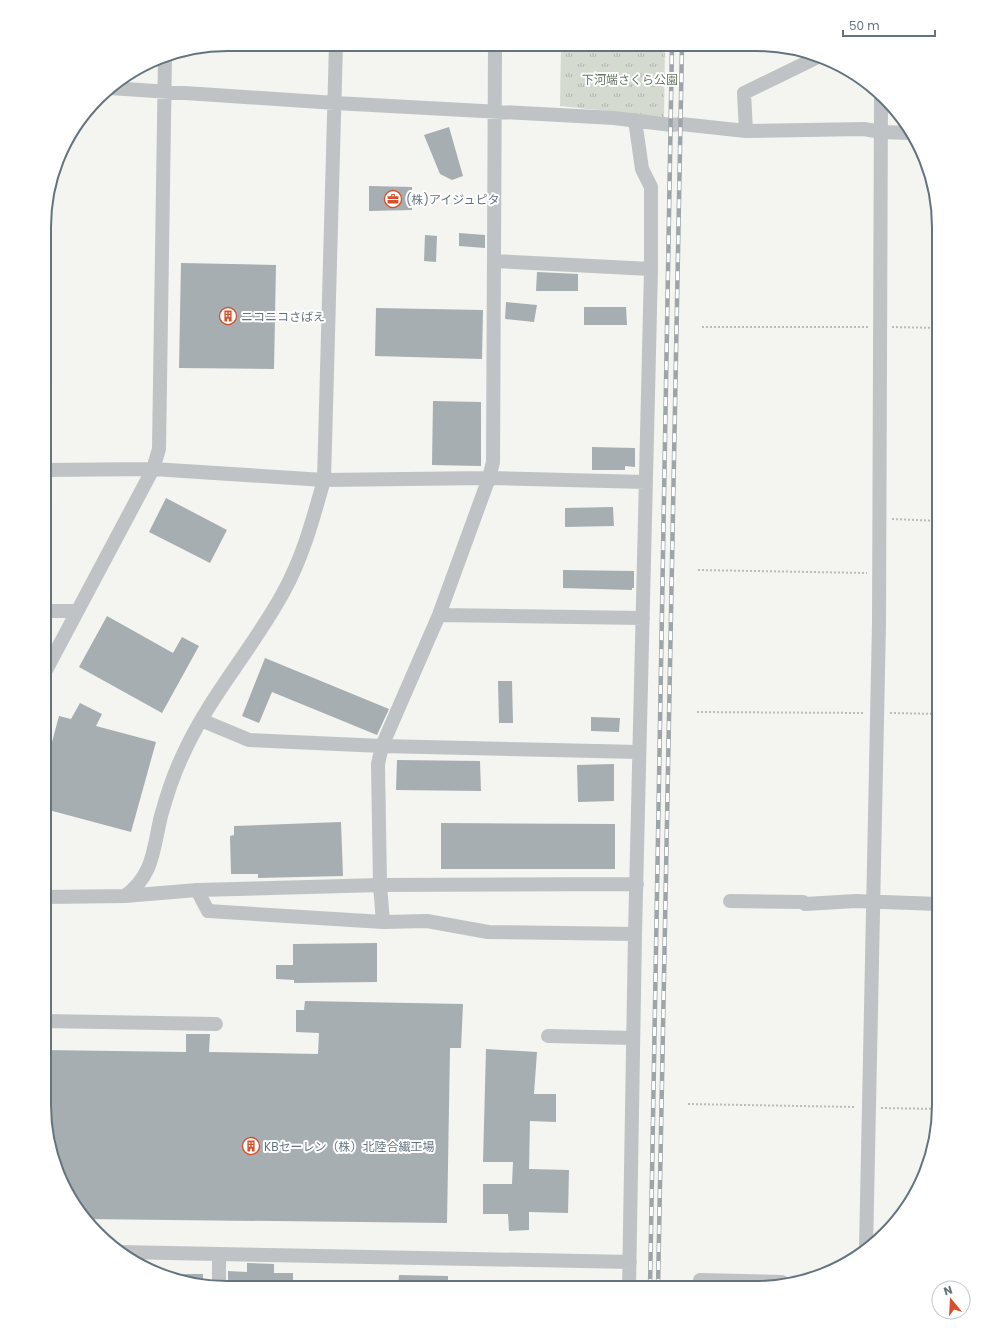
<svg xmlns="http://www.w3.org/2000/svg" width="983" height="1332" viewBox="0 0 983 1332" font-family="Poppins,'Noto Sans JP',sans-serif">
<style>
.grass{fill:url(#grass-tufts)}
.building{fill:#a6aeb2}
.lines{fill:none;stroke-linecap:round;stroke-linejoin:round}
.path{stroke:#b9bbbd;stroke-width:2;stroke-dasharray:2 2;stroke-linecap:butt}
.minor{stroke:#bfc3c6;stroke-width:14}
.rail-casing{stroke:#9ea5a9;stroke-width:4.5}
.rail{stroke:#fff;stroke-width:3;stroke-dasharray:9;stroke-linecap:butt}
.labels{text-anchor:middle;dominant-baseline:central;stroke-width:4;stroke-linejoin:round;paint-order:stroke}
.park-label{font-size:12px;fill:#677763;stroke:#fff}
.poi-label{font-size:12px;fill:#64747f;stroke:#fff;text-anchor:start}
.rim{fill:none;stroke:#64747f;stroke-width:2}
</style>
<defs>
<pattern id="grass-tufts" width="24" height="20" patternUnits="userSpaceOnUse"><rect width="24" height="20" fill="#d5dad1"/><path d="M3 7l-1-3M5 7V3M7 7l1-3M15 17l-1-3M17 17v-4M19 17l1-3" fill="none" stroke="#b0b5af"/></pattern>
</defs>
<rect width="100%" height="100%" fill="#f4f4f0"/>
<!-- grass -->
<path class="grass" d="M561,45H665L664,117L560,106Z"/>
<!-- building -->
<path class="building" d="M449,127L463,176L452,180L440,174L424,135Z
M369,186L412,187V210L369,211Z
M459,233L485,235V248L459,246Z
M425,235L437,236L436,262L424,261Z
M181,263L276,265L274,369L179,368Z
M537,272L578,274V291H536Z
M506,302L537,305L534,322L505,319Z
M584,307H626L627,325H584Z
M376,308L483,310L482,359L375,356Z
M433,401L481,402V466L432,465Z
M592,447L635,448V467L625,466V470H592Z
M166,498L227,530L210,563L149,532Z
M613,507L614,526L565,527V508Z
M563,570L634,571V588H632V590L563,588Z
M107,616L173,653L182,637L199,646L162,713L79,667Z
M265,658L389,709L377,735L272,692L259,723L242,716Z
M498,681H512L513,723H499Z
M80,703L102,714L96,726L156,742L131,832L45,809V768L59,716L71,719Z
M591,717L620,718L619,732L591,731Z
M397,760L480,761L481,791L396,790Z
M614,764V801L578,802L577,765Z
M341,822L343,876L258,878V874H231L230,836L234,835V826Z
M441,823L615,824V869H441Z
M377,943V982L294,983V980L276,979V965H293V944Z
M305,1001L463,1004L461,1048H450L447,1223L85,1219L63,1186L44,1105V1050L186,1052V1034H210L209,1052L318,1054L319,1033L296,1032V1010H304Z
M486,1049L537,1052L534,1094H556V1122L530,1121L529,1169L569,1170L568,1213L529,1212V1230L509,1231L508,1214H483V1184H512L513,1162H483Z
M247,1263L274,1264V1273H293V1287H228V1271L247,1272Z
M174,1274H203V1286L173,1275Z
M399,1275L448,1276V1287H398Z"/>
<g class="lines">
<!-- path -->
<path class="path" d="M702,327H868
M892,327L939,328
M892,519L939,521
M698,570L867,573
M697,712L864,713
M890,713L939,714
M688,1104L856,1107
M881,1108L939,1109"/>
<!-- minor -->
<path class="minor" d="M110,88L335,103L614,118L672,125L681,124L746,131L864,129L881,132L910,133
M746,131L744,93L820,56
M494,261L651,269
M45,470L153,469L324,480L489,478L646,482
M45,611H77
M439,615L643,618
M45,672L153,469L159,449L165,56
M201,720L249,740L382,746L639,752
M197,890L208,911L383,922L427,921L488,932L635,934
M125,896C154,875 153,849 161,816C166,798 173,776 181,759C207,699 252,650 283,593C303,557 313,519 324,480L336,44
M44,897L125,896L197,890L380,885L637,884
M730,901L803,902L805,904L856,901L939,904
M383,922L380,885L378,764L382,746L439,615L489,478L493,462L495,45
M44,1021L216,1024
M548,1036L633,1038
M866,1250L879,623L881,98
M120,1252L630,1262
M219,1254V1287
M700,1280L782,1282
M629,1288L635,934L651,269V187L642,169L635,120"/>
<!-- rail casing -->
<g class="rail-casing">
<path id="rail" d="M650,1288L672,45
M658,1288L682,45"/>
</g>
<!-- rail -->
<use href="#rail" class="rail"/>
</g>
<!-- icons -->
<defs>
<g id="office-ring" transform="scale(0.9)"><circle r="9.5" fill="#fff" stroke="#d8502b" stroke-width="1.5"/><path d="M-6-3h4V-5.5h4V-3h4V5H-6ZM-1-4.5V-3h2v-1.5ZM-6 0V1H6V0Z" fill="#d8502b"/></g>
<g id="building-ring" transform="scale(0.9)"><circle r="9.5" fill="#fff" stroke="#d8502b" stroke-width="1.5"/><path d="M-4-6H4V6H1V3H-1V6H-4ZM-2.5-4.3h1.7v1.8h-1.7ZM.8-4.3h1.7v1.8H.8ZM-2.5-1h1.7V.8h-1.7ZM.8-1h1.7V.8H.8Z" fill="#d8502b"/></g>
</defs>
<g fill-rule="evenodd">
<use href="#office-ring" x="393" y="199"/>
<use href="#building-ring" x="228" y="316"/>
<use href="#building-ring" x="251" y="1146"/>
</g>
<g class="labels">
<!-- park labels -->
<g class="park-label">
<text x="630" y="79">下河端さくら公園</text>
</g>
<!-- poi labels -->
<g class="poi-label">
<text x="406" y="199">(株)アイジュピタ</text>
<text x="241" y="316">ニコニコさばえ</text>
<text x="264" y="1146">KBセーレン（株）北陸合繊工場</text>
</g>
</g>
<!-- crop -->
<path d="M0 0H983V1332H0ZM227 51H756A176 176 0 0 1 932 227V1105A176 176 0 0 1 756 1281H227A176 176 0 0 1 51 1105V227A176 176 0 0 1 227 51Z" fill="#fff" fill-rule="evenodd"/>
<path class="rim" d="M227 51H756A176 176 0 0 1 932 227V1105A176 176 0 0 1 756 1281H227A176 176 0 0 1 51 1105V227A176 176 0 0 1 227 51Z"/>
<!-- north arrow -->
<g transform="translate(951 1300) rotate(342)"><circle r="19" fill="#ffffff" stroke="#c1c7cc"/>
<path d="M0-3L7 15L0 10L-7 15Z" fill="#d8502b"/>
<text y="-6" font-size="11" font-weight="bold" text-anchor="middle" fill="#64747f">N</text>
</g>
<!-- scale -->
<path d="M843 30v6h92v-6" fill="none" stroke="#64747f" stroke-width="2"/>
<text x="849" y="30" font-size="12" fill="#64747f" stroke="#ffffff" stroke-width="3" paint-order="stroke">50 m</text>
</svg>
